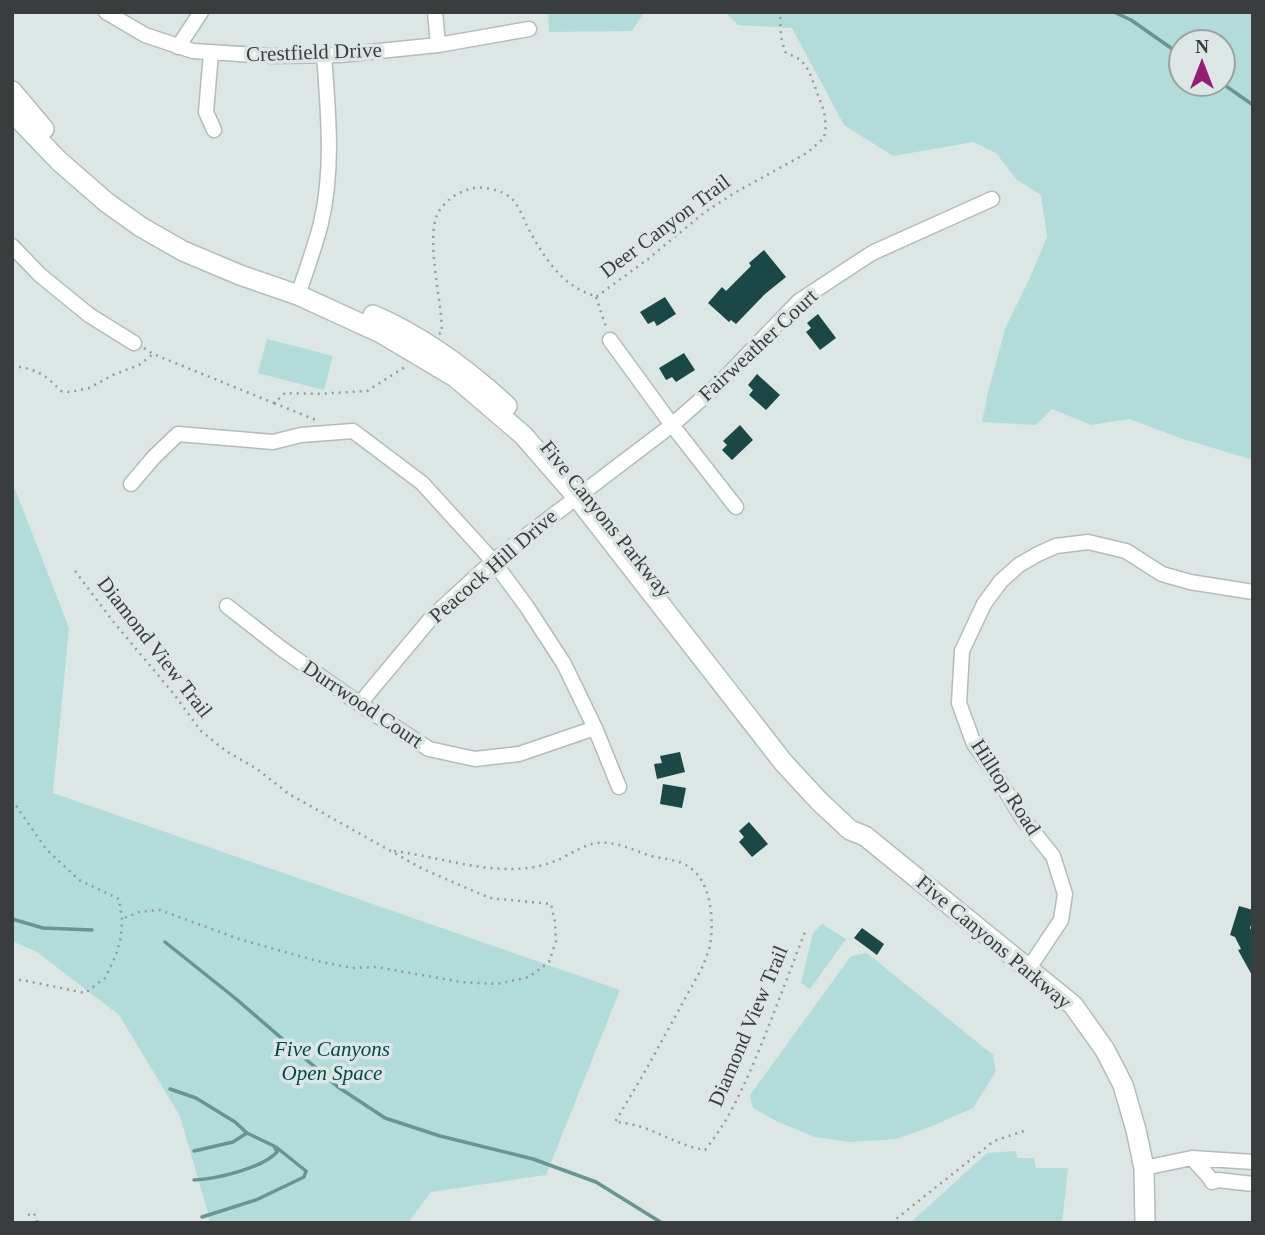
<svg xmlns="http://www.w3.org/2000/svg" width="1265" height="1235" viewBox="0 0 1265 1235" font-family="Georgia,serif">
<style>
.green{fill:#b2dcd9;fill-rule:evenodd}
.lines{fill:none;stroke-linecap:round;stroke-linejoin:round}
.stream{stroke:#679592;stroke-width:3.5}
.building{fill:#1a4846}
.minor-casing{stroke:#b3bcbb;stroke-width:17}
.major-casing{stroke:#b3bcbb;stroke-width:22}
.path{stroke:#949b9b;stroke-width:2.5;stroke-dasharray:2 5;stroke-linecap:butt}
.minor{stroke:#fff;stroke-width:14}
.major{stroke:#fff;stroke-width:19}
.labels{text-anchor:middle;dominant-baseline:central;stroke-width:7;stroke-linejoin:round;paint-order:stroke}
.street-label{font-size:21px;fill:#393d3d;stroke:#dce6e5}
.park-label{font-size:21px;font-style:italic;fill:#004947;stroke:#dce6e5}
</style>
<rect width="100%" height="100%" fill="#dce6e5"/>
<!-- green -->
<path class="green" d="M548,12H644L632,31L549,32Z
M725,12H1253V460L1180,438L1129,419L1091,425L1052,409L1036,425L982,422L988,392L1005,329L1029,280L1047,237L1041,195L1017,180L996,153L973,142L893,156L844,125L792,28L738,25ZM1223,42V84H1181V42Z
M267,339L333,356L324,390L258,373Z
M15,489L69,628L53,793L620,990L546,1175L431,1192L408,1223H209L208,1213L180,1116L119,1015L37,952L12,941V490Z
M822,924L846,939L810,989L801,983L813,933Z
M867,953L993,1055L996,1071L973,1108L932,1126L896,1139L850,1142L815,1137L778,1122L753,1108L750,1095L851,956Z
M1016,1151L1017,1158H1034L1036,1168H1068L1062,1223H910L987,1153Z"/>
<g class="lines">
<!-- stream -->
<path class="stream" d="M1114,12L1131,20L1181,55
M1223,84L1253,105
M12,919L43,928L92,930
M165,942L235,998L338,1087L385,1118L440,1136L533,1159L596,1182L662,1223
M170,1089L196,1098L235,1122L247,1133
M194,1151L233,1142L247,1133L274,1146L277,1152C263,1168 216,1179 194,1180
M202,1217L256,1200L304,1177L306,1171L276,1147"/>
</g>
<!-- building -->
<path class="building" d="M764,250L786,277L765,294L736,324L731,320L729,322L708,303L722,287L726,291L751,266L749,263Z
M665,297L676,314L657,326L654,321L648,324L640,312Z
M818,314L836,338L820,350L806,332L811,328L807,323Z
M684,353L695,370L676,382L672,377L666,380L659,368Z
M757,374L780,395L766,410L749,395L753,390L748,385Z
M740,425L753,440L732,460L722,450L727,445L723,441Z
M680,752L685,772L657,779L654,764L662,763L660,756Z
M663,784L686,788L682,808L660,804Z
M749,822L768,844L752,857L739,842L744,837L739,831Z
M1239,906L1253,910V919L1250,928L1253,933V977L1238,950L1241,949L1235,937L1230,935Z
M862,928L884,944L877,955L854,938Z"/>
<g class="lines">
<!-- minor casing -->
<g class="minor-casing">
<path id="minor" d="M106,12L145,35L193,51L274,56L340,55L438,45L529,29
M435,12L438,45
M178,47L201,12
M211,53L206,112L214,130
M12,246L40,275L89,315L134,343
M298,295C306,271 315,247 321,223C334,168 328,110 324,55
M610,340L672,425L736,507
M131,484L154,457L178,434L273,442L301,435L353,431L422,483L493,561L527,607L564,664L595,728L619,787
M227,606L282,649L361,705L429,749L475,759L519,754L595,728
M361,705L366,696L432,617L493,561L672,425L721,382L799,301L872,253L992,199
M1029,968L1061,920L1065,894L1053,856L1023,819L994,772L974,744L959,703L962,651L984,604L1001,581L1019,565L1038,554L1056,546L1088,542L1126,551L1162,574L1190,582L1253,592
M1192,1158L1209,1177L1212,1182L1218,1180L1253,1184
M1144,1168L1192,1158L1253,1162"/>
</g>
<!-- major casing -->
<g class="major-casing">
<path id="major" d="M12,91L44,129
M12,112L59,161L106,202L141,227L183,251L240,275L298,295L381,333L455,377L523,435L576,496L783,762L819,801L850,830L865,836L1073,1005L1105,1050L1123,1085L1136,1130L1144,1168L1145,1223
M373,315C424,337 467,369 507,406"/>
</g>
<!-- path -->
<path class="path" d="M596,297L606,327
M439,334L442,332C442,302 426,242 437,215C443,202 457,192 470,189C481,185 502,190 511,198C518,204 523,217 527,226C539,248 554,275 577,288C583,292 590,294 596,297L648,259L705,212L736,192L807,153L824,138L826,126L824,111L809,71L801,60L785,52L781,37L780,12
M144,348L153,354L274,403L285,393L317,394L367,391L408,365
M12,366C35,368 46,375 61,391L70,392L89,388L113,375L139,365L152,355
M274,403L316,420
M75,571L112,620L173,693L201,731L226,751L257,769L289,794L423,869L455,883L490,898L551,904L555,922L556,941L549,962L529,977L497,984L461,982L377,967L352,968L317,961L239,939L160,910L139,912L122,919
M12,800L46,849L79,880L119,899L122,919L121,937L116,955L105,978L85,993L22,980H12
M394,851C433,856 471,869 510,869C528,869 546,866 562,858C574,852 584,845 597,843C615,841 631,849 648,855C661,859 678,859 689,867C712,882 714,922 710,946C708,953 705,960 703,966L643,1075L615,1122C648,1123 673,1145 705,1150C728,1122 743,1088 757,1055C774,1014 789,973 805,932
M28,1215L34,1213L38,1223
M891,1223L994,1141L1024,1131"/>
<!-- minor -->
<use href="#minor" class="minor"/>
<!-- major -->
<use href="#major" class="major"/>
</g>
<g class="labels">
<!-- street labels -->
<g class="street-label">
<text transform="translate(314 52) rotate(-2)">Crestfield Drive</text>
<text transform="translate(665 226) rotate(-37)">Deer Canyon Trail</text>
<text transform="translate(758 345) rotate(-43)">Fairweather Court</text>
<text transform="translate(606 519) rotate(51)">Five Canyons Parkway</text>
<text transform="translate(493 566) rotate(-41)">Peacock Hill Drive</text>
<text transform="translate(155 647) rotate(52)">Diamond View Trail</text>
<text transform="translate(363 704) rotate(34)">Durrwood Court</text>
<text transform="translate(1006 787) rotate(57)">Hilltop Road</text>
<text transform="translate(994 942) rotate(40)">Five Canyons Parkway</text>
<text transform="translate(748 1026) rotate(-67)">Diamond View Trail</text>
</g>
<!-- park labels -->
<g class="park-label">
<text x="332" y="1049">Five Canyons<tspan x="332" dy="24">Open Space</tspan></text>
</g>
</g>
<!-- border -->
<rect width="1265" height="1235" fill="none" stroke="#393d3d" stroke-width="28"/>
<!-- north arrow -->
<g transform="translate(1202 63)"><circle r="33" fill="#dce6e5" stroke="#9ba2a2" stroke-width="2"/>
<path d="M0-5L12 26L0 18L-12 26Z" fill="#961b76"/>
<text y="-10" font-size="19" font-weight="bold" text-anchor="middle" fill="#393d3d">N</text>
</g>
</svg>
